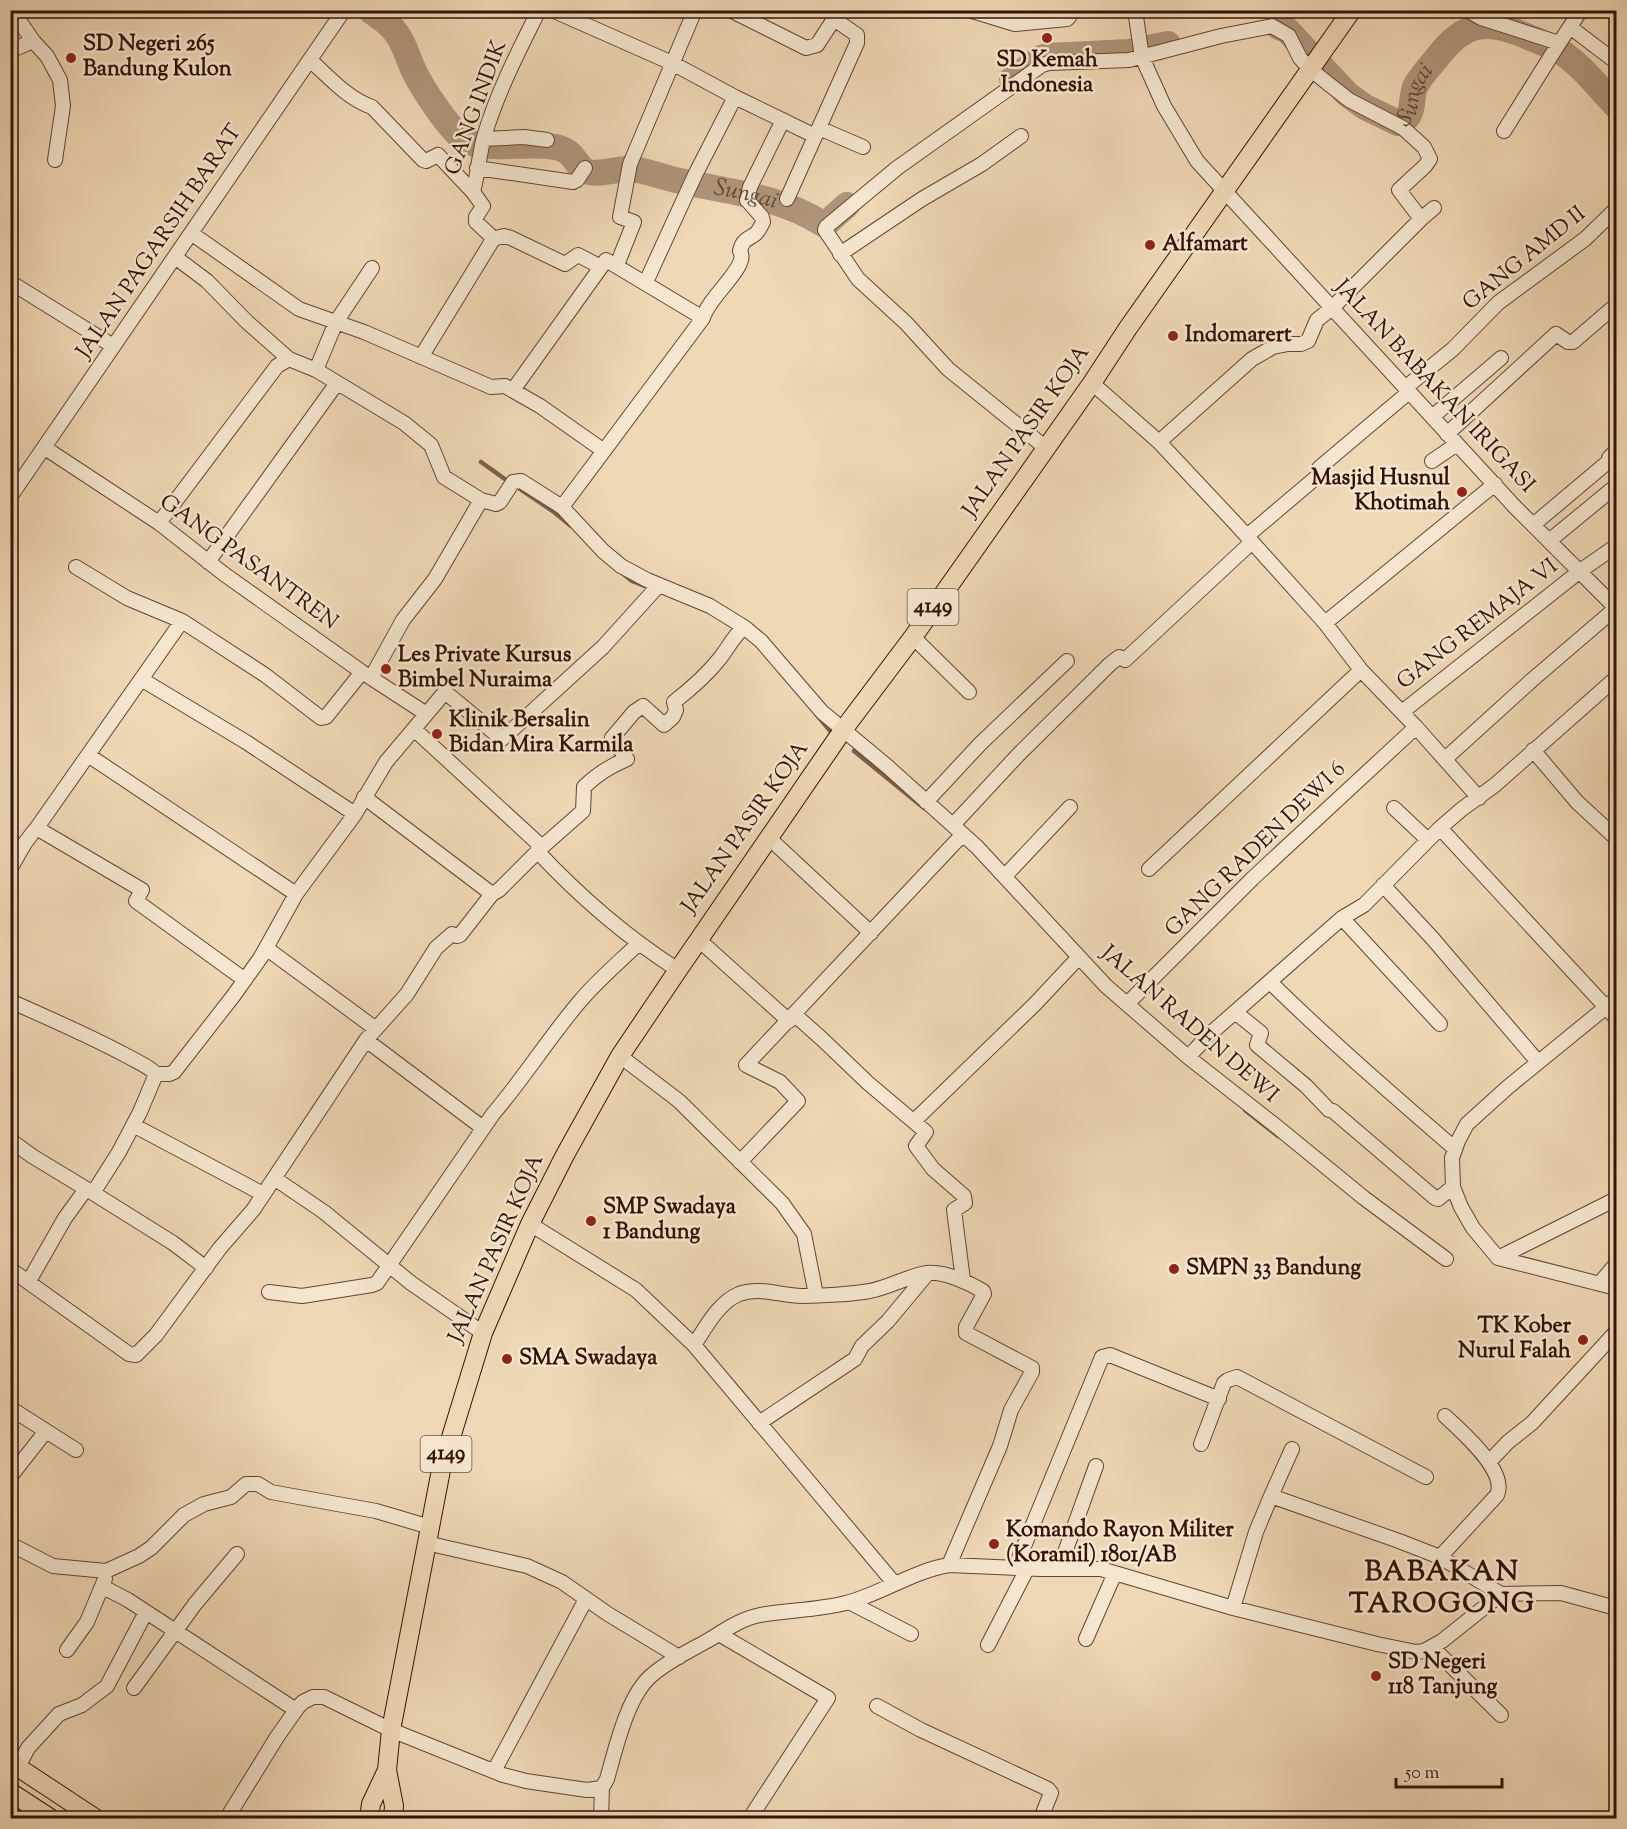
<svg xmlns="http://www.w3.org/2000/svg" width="1627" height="1829" viewBox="0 0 1627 1829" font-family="'Sorts Mill Goudy',serif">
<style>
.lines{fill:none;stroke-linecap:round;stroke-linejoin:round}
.stream{stroke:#7d614c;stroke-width:4.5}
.river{stroke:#af957a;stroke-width:26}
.minor-casing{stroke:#614432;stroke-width:16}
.major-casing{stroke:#321206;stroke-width:20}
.minor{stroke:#f5e6d0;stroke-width:14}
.major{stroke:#efd8b6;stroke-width:18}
.poi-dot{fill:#8f2418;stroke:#f5e6d0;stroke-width:2}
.labels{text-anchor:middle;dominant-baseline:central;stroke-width:5;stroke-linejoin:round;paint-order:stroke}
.shield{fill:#f5e6d0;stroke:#6c5243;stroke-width:1.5}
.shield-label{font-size:21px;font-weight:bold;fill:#321206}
.poi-label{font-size:22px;font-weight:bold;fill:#321206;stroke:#f5e6d0;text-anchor:start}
.street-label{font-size:22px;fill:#321206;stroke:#f5e6d0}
.water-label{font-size:24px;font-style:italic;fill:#644634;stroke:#f5e6d0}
.district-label{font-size:28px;font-weight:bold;letter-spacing:1.5px;fill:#321206;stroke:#f5e6d0}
</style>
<rect width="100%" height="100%" fill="#efd8b6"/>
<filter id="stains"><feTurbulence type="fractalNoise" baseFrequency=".00333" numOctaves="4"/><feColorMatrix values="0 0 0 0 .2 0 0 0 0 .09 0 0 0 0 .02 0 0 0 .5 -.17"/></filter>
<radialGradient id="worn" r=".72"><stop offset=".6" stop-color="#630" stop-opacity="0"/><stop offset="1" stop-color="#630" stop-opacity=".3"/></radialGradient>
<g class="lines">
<!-- stream -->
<path class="stream" d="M481,462L509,482
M514,485L554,512L571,526
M621,572L632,581L647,587
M817,715L831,732
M854,751L924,808
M1245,1110L1278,1136"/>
<!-- river -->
<g class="river">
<path id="s1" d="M370,10C380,18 390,23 397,34C405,45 408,59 414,71C422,88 450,131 465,140C485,152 529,142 555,147C576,151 574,165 586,171C595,176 617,169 627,169C645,169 663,178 680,181C730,192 779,196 823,224L827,223L847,205"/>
<path id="s2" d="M1279,27L1287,30L1347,94L1365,107L1398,123C1417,118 1409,98 1416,85C1421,76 1429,67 1436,59C1465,20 1488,19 1531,38C1540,42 1552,46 1560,51C1581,65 1599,88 1616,106"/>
<path d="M1012,79L1041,58L1047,56L1129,52L1168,44"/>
</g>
<!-- minor casing -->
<g class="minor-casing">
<path id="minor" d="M12,10L33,41L47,56L60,80L63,106L55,160
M552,10L672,63L735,97L815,136
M730,10L806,48L817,45L834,19
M969,10L1015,24L1067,19L1069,17L1068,10
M1135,10L1142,57L1164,106L1197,161L1514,506L1616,608
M1467,10L1481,18L1559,43
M1570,27L1616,62
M10,51L33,41
M310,60C329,77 348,99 372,107L423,160L426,161L438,155L473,192C478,174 479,155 484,137C497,93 518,52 539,10
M819,128L863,147
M1504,131L1556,48L1581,10
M484,139L524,137L547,140
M477,168L573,182L577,180L585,168
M787,199L857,43V35L834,19L837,10
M191,233L299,309L364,332L491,387L505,386L540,406L604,451
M492,239L504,236L511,238L565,264L578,255L601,267L606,260L703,318
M840,254L922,199L982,164L1021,136
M175,257L207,281L247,322L289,359L316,370L404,423L431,445L444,477L481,500L496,504L500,502L513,482L521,481L562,507L603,551L621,566L647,580L710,606L744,627L761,641L822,712L888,767L977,847L1106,986L1188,1057L1276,1126L1364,1198L1446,1259
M617,265L634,222L620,217L630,164L695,10
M10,282L113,346
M646,282L695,175L735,97
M421,357L492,241V237L476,222V217L483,206L473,192
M316,370L336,322L372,268
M1092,383L1159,442L1235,523L1325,623L1361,670L1416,727L1479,798
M1405,388L1453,349L1498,303L1585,239L1616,209
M513,390L601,267
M1432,417L1501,358
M1447,434L1556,334L1568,342H1573L1616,305
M1159,442L1252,359L1273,347L1288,344H1301L1308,341L1317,320L1332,308L1421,219L1434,208
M45,448L159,523L224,574L362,672L425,713
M1046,448L948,369L906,323L858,279L825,230L826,227L897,168L1042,65L1049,63L1129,60L1221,36L1272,26L1289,36L1300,58L1311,70L1349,100L1403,128L1424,147L1430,159L1425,166L1399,190L1421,219
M1432,461L1457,444
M10,497L344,10
M562,507L703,318C708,297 750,266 740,251C742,241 746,240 754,235C758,233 761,226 763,222L762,217L747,200L750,187L783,120
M159,523L277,366L289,359
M1533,525L1609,461V458L1616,451
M1247,536L1319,475V468L1409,392
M1549,541L1616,486
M208,562L337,383
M76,567L127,598L182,621L199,632L265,675L321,718L326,717L362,672
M1325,623L1495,484
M913,637L969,692
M371,678L403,620L435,579L481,500
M141,679L246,742L355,814
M1402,712L1580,571L1616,546
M415,730L542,847
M1533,750L1577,802L1616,838
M88,755L296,894
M1445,759L1532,680L1616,608
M364,797L492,894
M926,802L980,744L1067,661
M1394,808L1428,840
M953,825L1019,754L1110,664L1119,657L1125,660L1252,542
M1440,828L1616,1018
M36,829L182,621
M769,838L871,933
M537,851C580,897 625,936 678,970
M10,869L25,843L34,831L40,830L142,890L136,901L245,980
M1149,869L1361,670
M1005,876L1070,807
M1383,885L1433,939L1538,1062
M1342,918L1440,1024
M699,940L789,1021
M266,948L376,1029
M1270,982C1329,1040 1392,1094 1455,1149
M1616,999L1508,1087L1467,1124L1458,1141L1452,1158L1453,1187L1461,1207L1473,1228L1498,1258L1616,1288
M10,1001C51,1019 90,1036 129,1057C138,1062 150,1067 156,1074
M1127,1004L1253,878L1416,727
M1235,1012L1261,1033L1257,1045L1306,1086L1329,1110L1333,1111L1435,1198L1438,1199L1453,1187
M795,1015L822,1039L868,1083L926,1132L916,1146L933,1169L964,1196L965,1203L954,1210L963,1280
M366,1040L483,1128
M620,1056L679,1101L782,1203L804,1234L816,1295
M1188,1057L1210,1034L1342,918L1364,905L1440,828L1462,809L1495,785L1616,678
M156,1074H169L174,1072L234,995L261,957L296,894L355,814L386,762L445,692L502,739L603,647L659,585
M156,1074L140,1112L119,1152L93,1193L173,1243L206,1268
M914,1121L1035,1004L1079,957
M133,1125L263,1194
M10,1140L32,1156L93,1193
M740,1162L798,1101L780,1082L746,1065L963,834
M274,1178L324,1212L411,1283L483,1333
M530,1224L636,1290L694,1345L894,1583
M1498,1258L1616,1199
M10,1269L129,1354L136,1355L156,1335L220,1248L253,1210L366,1040L407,994L436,948L452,934L457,936L460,935L492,894L499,890L542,847L583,811L584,787C597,774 610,766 627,759L612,738L634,712L643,706L664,725L673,717L676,710L674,702C692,688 707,675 721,657C729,646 734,636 744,627
M29,1281L65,1218L86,1189
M1600,1283L1616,1264
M269,1292L302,1296L372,1285L377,1283L493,1114C524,1078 550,1036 581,1000C598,980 619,962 638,944
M694,1345C706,1327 718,1303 739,1294C759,1286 781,1296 802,1296C821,1296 852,1294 870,1291C890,1287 908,1276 927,1273C944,1271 969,1283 983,1291L984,1294L966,1327V1333L1032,1368V1372L1011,1410L1000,1446L949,1565
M10,1408L76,1450
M759,1423L855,1359L862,1346L888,1321L928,1273
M1201,1444L1224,1383L1228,1380L1237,1377L1426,1477
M1489,1462L1508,1442L1532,1423L1616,1332
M10,1477L46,1431
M1271,1496L1292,1449
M426,1543L527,1566L562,1582L608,1614L679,1657
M10,1544L53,1566L106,1571L139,1556L151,1548L184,1515L204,1504L231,1497L246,1484H258L271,1492L376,1511L430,1527
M1440,1557L1497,1495C1508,1471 1461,1431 1445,1416
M1015,1568L1102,1357L1110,1355L1219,1399
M1059,1569L1096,1466
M103,1587L128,1600L296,1710
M849,1602L911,1634
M1233,1608L1256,1532L1271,1496L1399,1541L1440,1557L1501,1594
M719,1634L828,1698L750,1818
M1086,1639L1115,1573
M988,1645L1027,1569
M1432,1647L1501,1715
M67,1650L87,1622L105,1579
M134,1688L195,1604L237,1554
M877,1706L921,1730L1048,1789L1051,1793L1041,1818
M18,1767L28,1748L59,1714L82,1705L107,1686L146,1612
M494,1771L586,1599
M25,1818L33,1807
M227,1818L277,1737L298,1707L303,1702L313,1697H324L391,1730L503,1775L526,1781L587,1790L602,1788L607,1779C616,1748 627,1696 652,1675C668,1661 689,1651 707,1641C724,1631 740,1619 760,1615C789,1610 818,1610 846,1603C881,1594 913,1571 949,1565L1041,1569H1101L1233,1608L1377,1644L1416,1652L1424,1651L1442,1641L1501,1594L1561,1593L1616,1608
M601,1818L602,1788"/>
</g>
<!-- major casing -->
<g class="major-casing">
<path id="major" d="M10,1762L95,1818
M10,1792L50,1818
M369,1818L371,1804L387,1770
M393,1818L394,1806L387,1770L391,1730L441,1470L483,1333L530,1224L565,1155L620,1056L678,970L843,730L913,637L1092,383L1128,328L1352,10"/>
</g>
<!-- minor -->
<use href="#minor" class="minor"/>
<!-- major -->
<use href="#major" class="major"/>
</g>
<!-- markers -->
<g class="poi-dot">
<circle cx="1047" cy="38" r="6"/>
<circle cx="71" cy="58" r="6"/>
<circle cx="1150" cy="245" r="6"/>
<circle cx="1173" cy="336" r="6"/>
<circle cx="1462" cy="492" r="6"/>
<circle cx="386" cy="669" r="6"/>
<circle cx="437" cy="734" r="6"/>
<circle cx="591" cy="1221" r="6"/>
<circle cx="1174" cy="1269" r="6"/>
<circle cx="1583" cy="1340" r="6"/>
<circle cx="507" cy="1359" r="6"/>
<circle cx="994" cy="1544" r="6"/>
<circle cx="1376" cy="1676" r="6"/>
</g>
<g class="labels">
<!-- shield labels -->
<g class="shield">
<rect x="907.5" y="589" width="51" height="36" rx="4.5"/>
<rect x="420.5" y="1436" width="51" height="36" rx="4.5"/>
</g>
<g class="shield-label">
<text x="933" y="607">4149</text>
<text x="446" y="1454">4149</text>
</g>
<!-- poi labels -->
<g class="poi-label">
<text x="83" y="45">SD Negeri 265<tspan x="83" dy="25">Bandung Kulon</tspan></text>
<text x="1047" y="61" text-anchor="middle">SD Kemah<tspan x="1047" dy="25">Indonesia</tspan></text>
<text x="1162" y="245">Alfamart</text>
<text x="1185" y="336">Indomarert</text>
<text x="1450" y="479" text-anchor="end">Masjid Husnul<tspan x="1450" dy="25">Khotimah</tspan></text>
<text x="398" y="656">Les Private Kursus<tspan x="398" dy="25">Bimbel Nuraima</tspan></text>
<text x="449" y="721">Klinik Bersalin<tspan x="449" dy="25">Bidan Mira Karmila</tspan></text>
<text x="603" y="1208">SMP Swadaya<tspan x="603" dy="25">1 Bandung</tspan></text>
<text x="1186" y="1269">SMPN 33 Bandung</text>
<text x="1571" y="1327" text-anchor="end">TK Kober<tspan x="1571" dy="25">Nurul Falah</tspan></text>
<text x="519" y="1359">SMA Swadaya</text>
<text x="1006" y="1531">Komando Rayon Militer<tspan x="1006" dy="25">(Koramil) 1801/AB</tspan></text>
<text x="1388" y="1663">SD Negeri<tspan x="1388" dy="25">118 Tanjung</tspan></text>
</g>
<!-- street labels -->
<g class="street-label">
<text transform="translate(477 108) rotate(-70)">GANG INDIK</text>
<text transform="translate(160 242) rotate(-56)">JALAN PAGARSIH BARAT</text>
<text transform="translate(1525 259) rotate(-39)">GANG AMD II</text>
<text transform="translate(1434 387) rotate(47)">JALAN BABAKAN IRIGASI</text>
<text transform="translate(1027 432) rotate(-55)">JALAN PASIR KOJA</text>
<text transform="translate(248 563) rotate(36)">GANG PASANTREN</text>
<text transform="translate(1478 625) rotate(-38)">GANG REMAJA VI</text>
<text transform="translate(746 828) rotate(-55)">JALAN PASIR KOJA</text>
<text transform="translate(1256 850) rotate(-44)">GANG RADEN DEWI 6</text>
<text transform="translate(1189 1025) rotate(41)">JALAN RADEN DEWI</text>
<text transform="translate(497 1249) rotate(-66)">JALAN PASIR KOJA</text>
</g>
<!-- water labels -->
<g class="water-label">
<text stroke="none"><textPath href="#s2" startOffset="190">Sungai</textPath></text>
<text stroke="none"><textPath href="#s1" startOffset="458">Sungai</textPath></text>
</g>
<!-- district labels -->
<g class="district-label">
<text x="1442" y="1573">BABAKAN<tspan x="1442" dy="32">TAROGONG</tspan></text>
</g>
</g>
<!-- margin -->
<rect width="1627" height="1829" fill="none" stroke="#efd8b6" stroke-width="36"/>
<rect x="12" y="12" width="1603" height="1805" fill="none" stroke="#321206" stroke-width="3"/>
<rect x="18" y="18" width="1591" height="1793" fill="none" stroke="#321206" stroke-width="1.5"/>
<!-- scale -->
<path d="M1396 1778v9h106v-9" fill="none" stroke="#321206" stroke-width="3"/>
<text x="1405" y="1778" font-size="18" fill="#321206" stroke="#f5e6d0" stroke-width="4.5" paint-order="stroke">50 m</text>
<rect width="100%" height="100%" filter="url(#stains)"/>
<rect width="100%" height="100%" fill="url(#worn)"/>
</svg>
